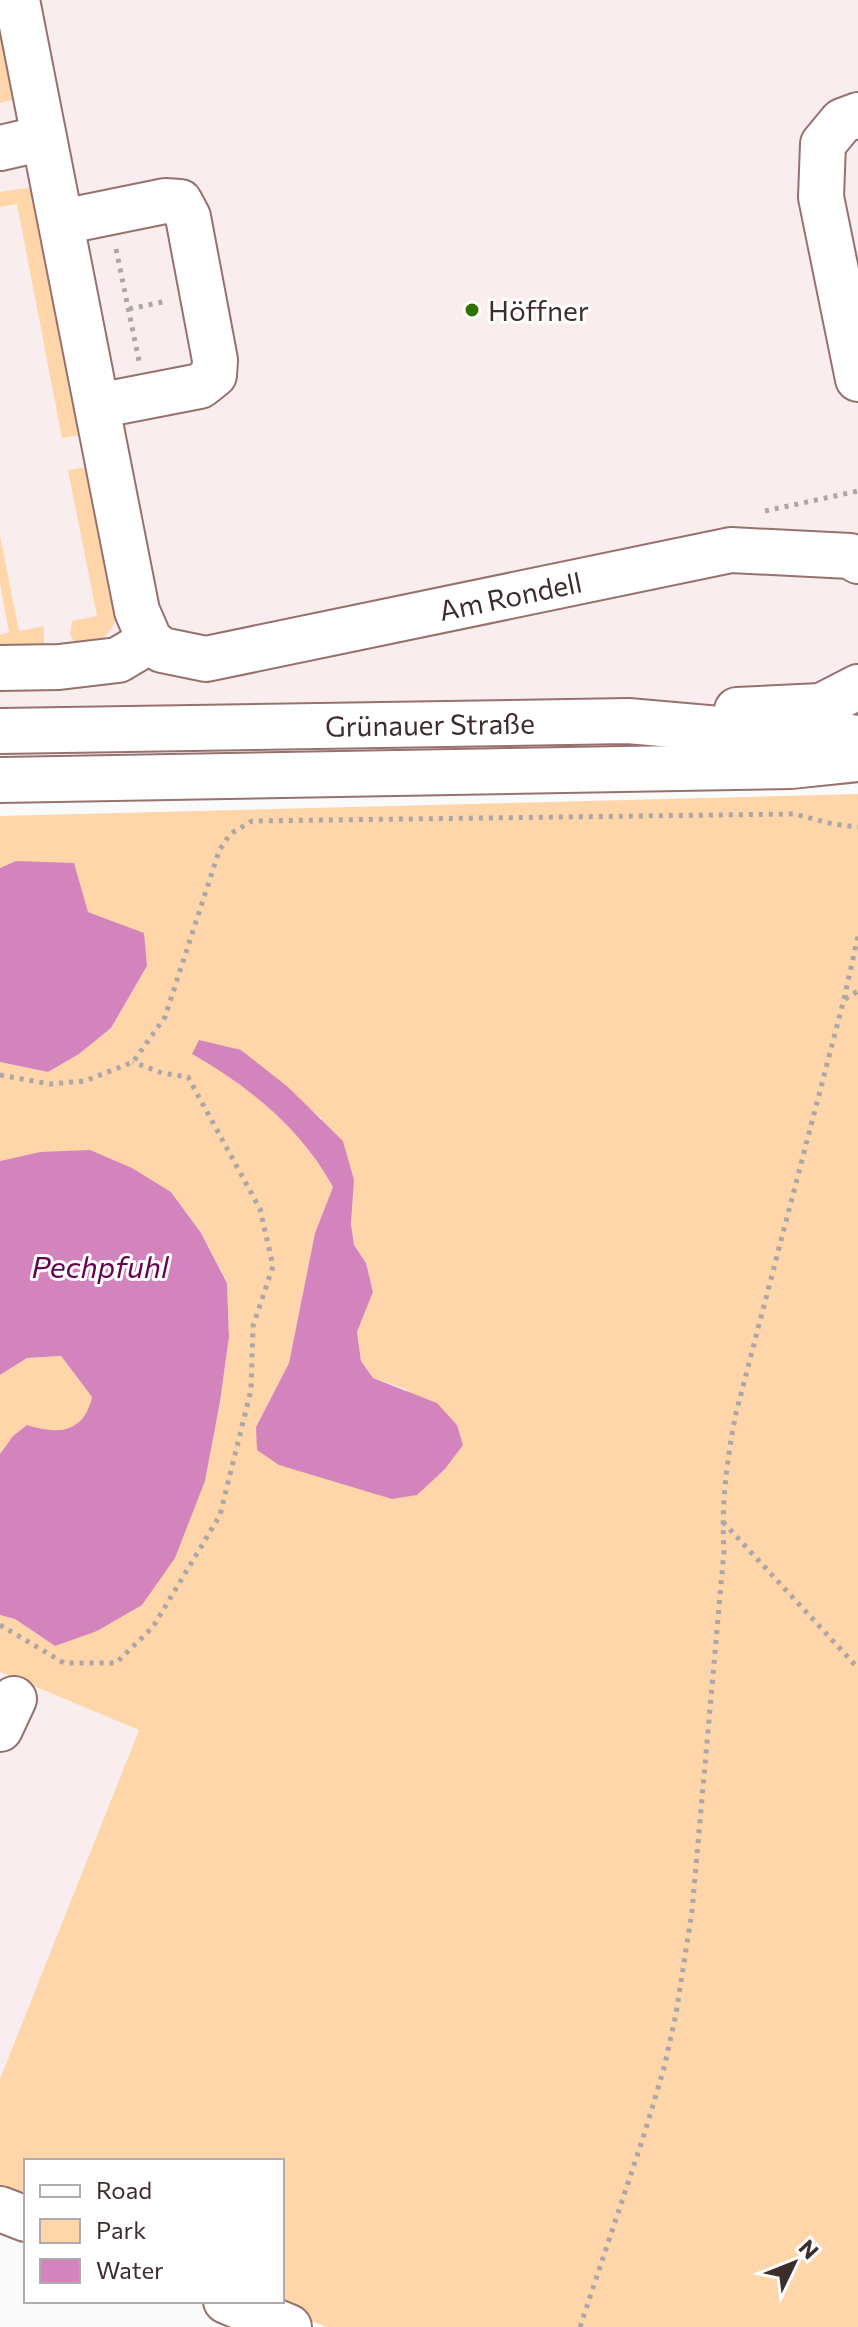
<svg xmlns="http://www.w3.org/2000/svg" width="858" height="2327" viewBox="0 0 858 2327" font-family="Commissioner,sans-serif">
<style>
.built{fill:#f9eeed}
.green{fill:#fed6aa;fill-rule:evenodd}
.water{fill:#d484bc}
.lines{fill:none;stroke-linecap:round;stroke-linejoin:round}
.minor-casing{stroke:#97716e;stroke-width:48}
.major-casing{stroke:#97716e;stroke-width:48}
.path{stroke:#aca6a6;stroke-width:5;stroke-dasharray:4 6;stroke-linecap:butt}
.minor{stroke:#fff;stroke-width:44}
.major{stroke:#fff;stroke-width:44}
.poi-dot{fill:#337002;stroke:#fff;stroke-width:3}
.labels{text-anchor:middle;dominant-baseline:central;stroke-width:6;stroke-linejoin:round;paint-order:stroke}
.poi-label{font-size:28px;fill:#3d2d2c;stroke:#fff;text-anchor:start}
.street-label{font-size:28px;fill:#3d2d2c;stroke:#fff}
.water-label{font-size:30px;font-style:italic;fill:#670153;stroke:#fff}
</style>
<rect width="100%" height="100%" fill="#fafafa"/>
<!-- built -->
<path class="built" d="M0,0H858V705L773,704L270,727L0,722Z
M0,1672L139,1730L0,2079Z"/>
<!-- green -->
<path class="green" d="M0,16L16,99L0,103Z
M34,187L80,435L62,438L17,204L0,207V192Z
M86,467L117,617C108,639 99,643 76,644L70,635L72,621L97,616L68,470Z
M0,535L19,631L44,626V647H0V635L9,632L0,584Z
M858,794V2327H326L264,2301H282V2161H26V2201L0,2190V2079L139,1730L0,1672V1615L15,1619L55,1646L205,1481L220,1402L229,1337L227,1282L201,1233L171,1192L40,1152L0,1161V1062L48,1072L79,1054L111,1028L147,966L143,933L88,912L16,861L0,868V816ZM241,1050L321,1118L354,1180L351,1224L354,1245L366,1263L373,1292L357,1332L361,1361L373,1378L408,1390L311,1473L279,1465L256,1427L289,1363L315,1233L333,1187C302,1130 249,1086 193,1054Z
M61,1356L92,1397L88,1414L72,1428L13,1436L0,1454V1375L27,1358Z"/>
<!-- water -->
<path class="water" d="M16,861L74,863L88,912L144,933L147,966L111,1028L79,1054L48,1072L0,1062V868Z
M199,1040L241,1050L288,1087L343,1141L354,1180L351,1224L354,1245L366,1263L373,1292L357,1332L361,1361L373,1378L437,1403L457,1425L463,1445L445,1469L417,1495L392,1499L279,1465L257,1450L256,1427L289,1363L315,1233L333,1187C302,1130 249,1086 192,1054Z
M90,1150L132,1168L171,1192L201,1233L227,1283L229,1337L220,1402L205,1481L175,1558L142,1605L97,1631L55,1646L15,1619L0,1615V1454L13,1436L27,1425C58,1435 84,1433 92,1397L61,1356L27,1358L0,1375V1161L40,1152Z"/>
<g class="lines">
<!-- minor casing -->
<g class="minor-casing">
<g id="minor">
<path id="s1" d="M17,0L137,611L150,641L162,650L206,659L731,550L850,556L858,561"/>
<path d="M858,115L842,121L823,144L821,197L858,379"/>
<path d="M0,148L44,138"/>
<path d="M62,222L165,201L180,202L188,217L215,360L214,375L200,386L97,406"/>
<path d="M0,668L59,667L118,660L150,641"/>
<path d="M737,710L821,706L858,687"/>
<path d="M0,1729L14,1699"/>
<path d="M0,2209L26,2219"/>
<path d="M226,2301L289,2327"/>
</g>
</g>
<!-- major casing -->
<g class="major-casing">
<g id="major">
<path id="s2" d="M0,731L628,721L719,729H790L858,738"/>
<path d="M0,780L791,766L858,759"/>
</g>
</g>
<!-- path -->
<path class="path" d="M116,249L139,361
M129,309L167,301
M765,511L858,491
M845,999L858,991
M0,1075L50,1084L85,1081L133,1062L165,1017L219,851L230,834L252,821L794,814L833,824L858,827
M723,1522L858,1668
M0,1625L64,1663H116L153,1627L220,1515L251,1390L253,1326L273,1266L260,1209L188,1077L162,1073L133,1062
M580,2327L644,2135L664,2068L676,2014L692,1911L724,1551C721,1504 727,1459 736,1413L844,999L858,936"/>
<!-- minor -->
<use href="#minor" class="minor"/>
<!-- major -->
<use href="#major" class="major"/>
</g>
<!-- markers -->
<circle class="poi-dot" cx="472" cy="310" r="8"/>
<g class="labels">
<!-- poi labels -->
<g class="poi-label">
<text x="488" y="310">Höffner</text>
</g>
<!-- street labels -->
<g class="street-label">
<text stroke="none"><textPath href="#s1" startOffset="1026">Am Rondell</textPath></text>
<text stroke="none"><textPath href="#s2" startOffset="430">Grünauer Straße</textPath></text>
</g>
<!-- water labels -->
<g class="water-label">
<text x="100" y="1265">Pechpfuhl</text>
</g>
</g>
<!-- legend -->
<rect x="24" y="2159" width="260" height="144" fill="#ffffff" stroke="#b1abab" stroke-width="2"/>
<rect x="40" y="2185" width="40" height="12" fill="#ffffff" stroke="#b1abab" stroke-width="2"/>
<text x="96" y="2199" font-size="24" fill="#3d2d2c">Road</text>
<rect x="40" y="2219" width="40" height="24" fill="#fed6aa" stroke="#b1abab" stroke-width="2"/>
<text x="96" y="2239" font-size="24" fill="#3d2d2c">Park</text>
<rect x="40" y="2259" width="40" height="24" fill="#d484bc" stroke="#b1abab" stroke-width="2"/>
<text x="96" y="2279" font-size="24" fill="#3d2d2c">Water</text>
<!-- north arrow -->
<g transform="translate(794 2263) rotate(47)" stroke="#ffffff" stroke-width="6" paint-order="stroke">
<path d="M0-6L14 30L0 20L-14 30Z" fill="#3d2d2c"/>
<text y="-12" font-size="22" font-weight="bold" text-anchor="middle" fill="#3d2d2c">N</text>
</g>
</svg>
